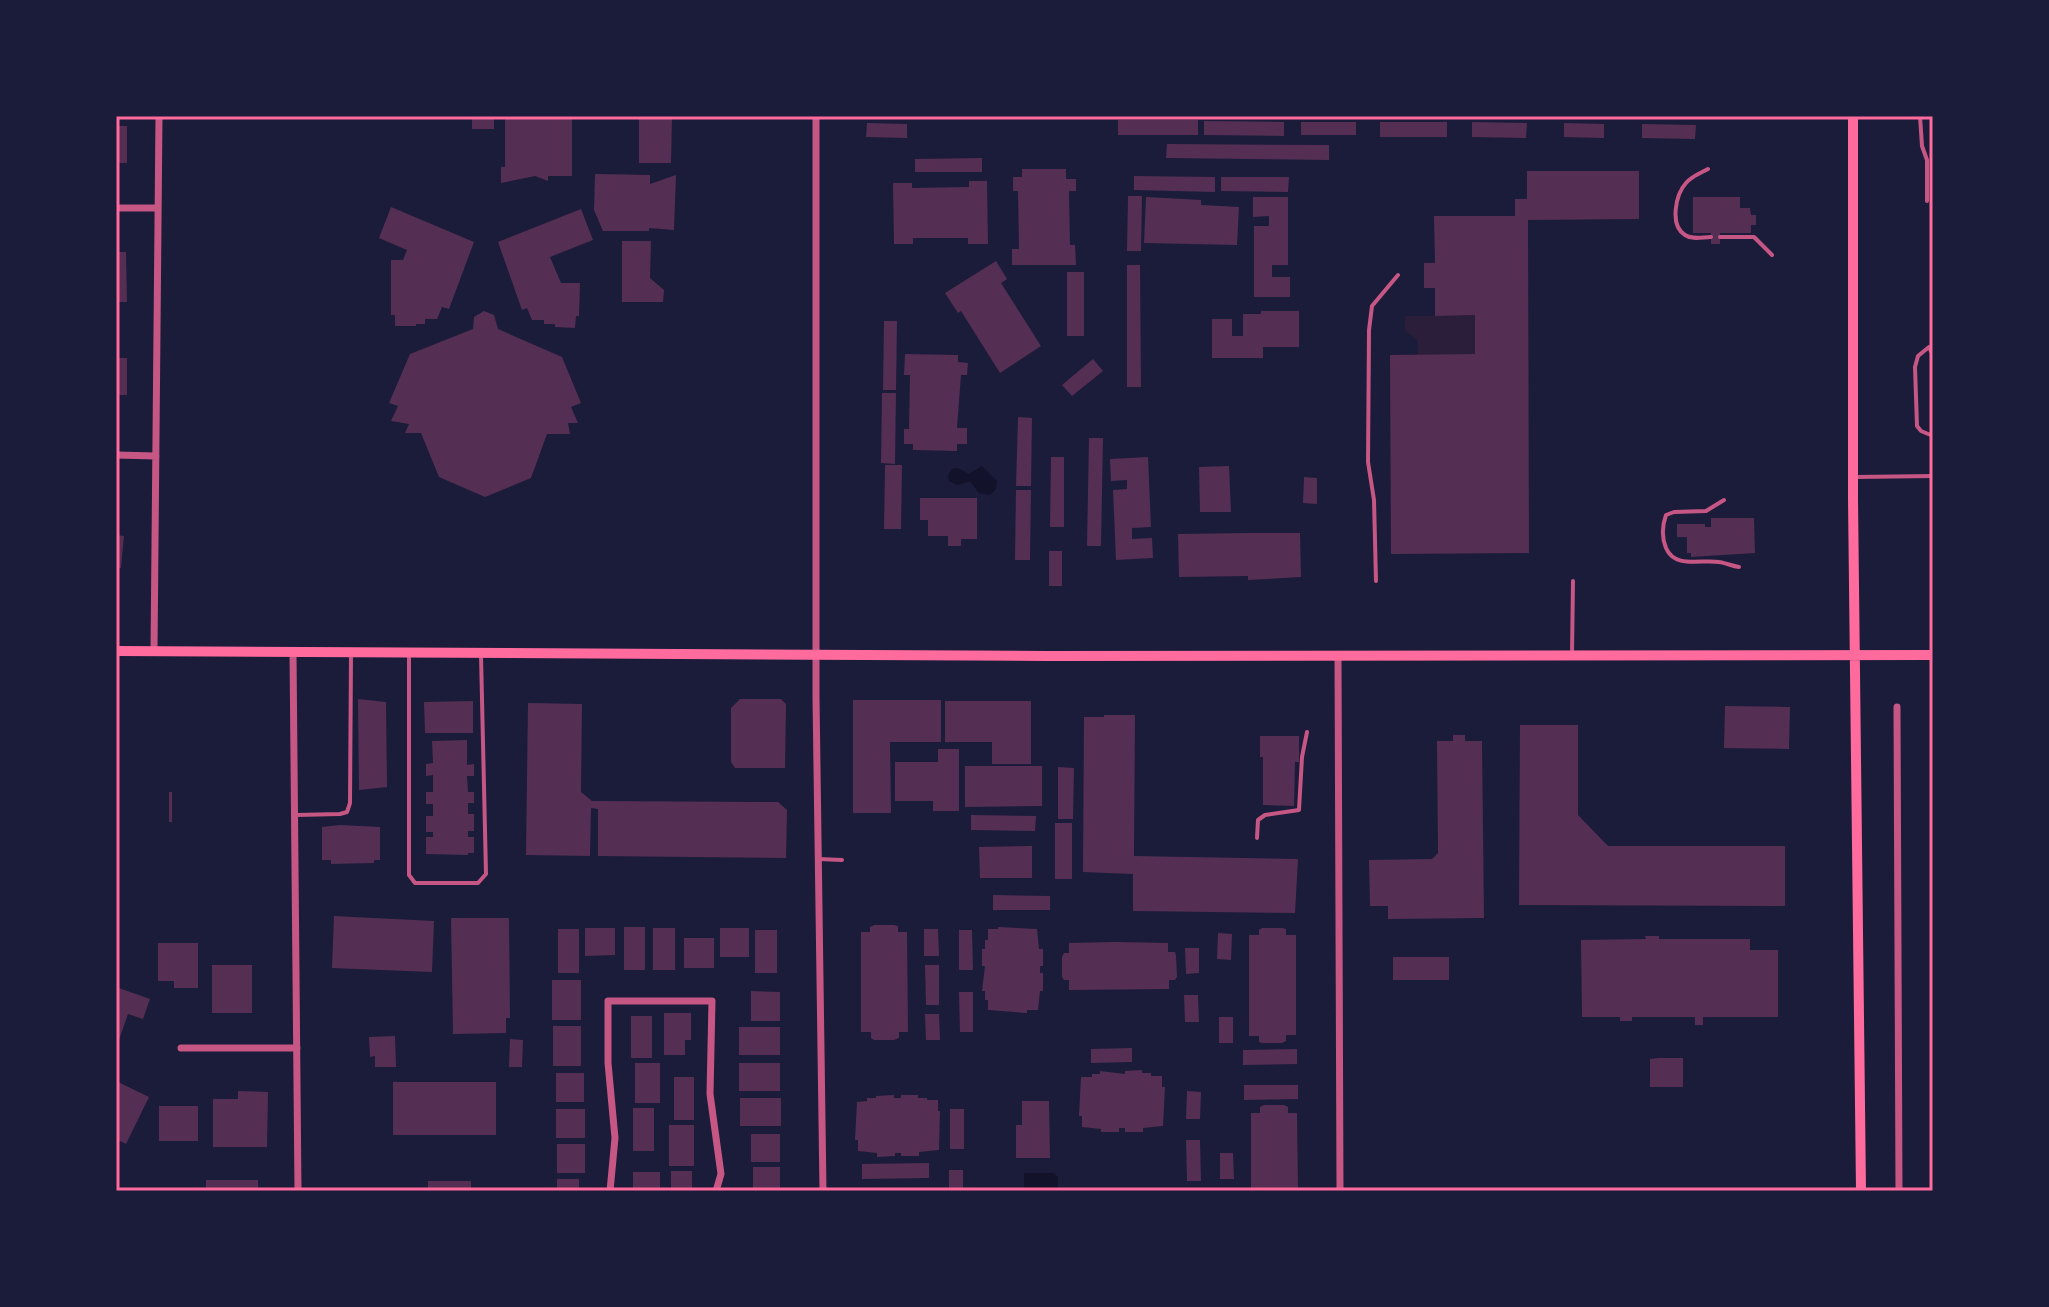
<svg xmlns="http://www.w3.org/2000/svg" width="2049" height="1307" viewBox="0 0 2049 1307" font-family="'Playfair Display',serif">
<style>
.green{fill:#2a1e3b}
.water{fill:#12122b}
.building{fill:#542f53}
.lines{fill:none;stroke-linecap:round;stroke-linejoin:round}
.service{stroke:#c65784;stroke-width:4}
.minor{stroke:#c65784;stroke-width:7}
.secondary{stroke:#ff6b9d;stroke-width:10}
.neatline{fill:none;stroke:#ff6b9d;stroke-width:3}
</style>
<rect width="100%" height="100%" fill="#1b1b3a"/>
<!-- green -->
<path class="green" d="M1475,315V354L1418,355V341L1405,331V316Z"/>
<!-- water -->
<path class="water" d="M982,466L997,481L996,489L990,495L979,493L970,481L957,485L949,481L948,475L952,469L958,468L969,474Z
M1024,1173H1054L1058,1177V1191H1024Z"/>
<!-- building -->
<path class="building" d="M472,116H494V129H472Z
M505,116H572V176H548V181L535,176L501,183V167H505Z
M639,117L672,118L671,163H639Z
M1118,120H1198V135H1118Z
M1204,121L1284,122V136L1204,135Z
M1301,122H1356V135H1301Z
M1380,122H1447V137H1380Z
M1472,122L1527,123L1526,138L1472,137Z
M867,123L907,124V138L866,137Z
M1564,123L1604,124V138L1564,137Z
M1642,124L1696,125L1695,139L1642,138Z
M116,126H127V163H116Z
M1167,144L1329,145V160L1166,158Z
M982,158V172H915V159Z
M1022,169H1066V179H1076V191H1069L1070,245H1075L1076,265H1012V249H1019L1018,191H1013V177H1022Z
M1527,171H1639V219L1528,220L1529,553L1391,554L1390,355L1475,354V315L1435,316V288H1424V263H1435L1434,216H1515V199H1527Z
M595,174L650,175V184L676,175L674,230L649,228V231H603L594,210Z
M1134,176L1215,177V192L1134,190Z
M1221,177H1289L1288,192L1221,191Z
M969,181H987L988,244H968V238H913V244H894L893,183H912V188L969,187Z
M1128,196H1142L1141,251H1127Z
M1146,197L1201,200V205L1239,207L1237,245L1144,243Z
M1253,197H1288V265H1272V277H1290V297H1254V226H1269V216L1253,217Z
M1693,197H1740V208H1750L1751,215H1756V225H1751V233H1720V244H1711V233H1693Z
M391,207L474,242L449,309L442,307L437,319H425V324H416V326H395V315H391V260H403L407,250L379,238Z
M581,209L593,240L550,257L561,283H580L579,316H576L575,328L555,327V324H544V320H532L527,308L522,310L498,242Z
M622,241H651L650,278L664,290L663,302H622Z
M116,252H126L127,302H116Z
M996,261L1007,279L1001,283L1041,346L1000,373L961,311L958,313L945,293Z
M1127,265H1140L1141,387H1127Z
M1067,272H1084V336H1067Z
M484,311L494,315L498,329L562,357L581,403L571,407L578,423H568L570,434H547L531,478L485,497L439,477L421,433H405L409,424L391,421L398,406L389,403L410,354L473,329L474,317Z
M1261,311H1299V347H1263V358H1212V319H1232V336H1243V314H1261Z
M884,321H897L896,390H883Z
M905,354L958,355V362L968,363L967,375H961L957,428H967V444H957V451L913,450V444H904V429H909L910,375H904Z
M116,358H127V395H116Z
M1093,359L1103,371L1072,396L1062,385Z
M882,393H896L895,464L881,463Z
M1018,417L1032,418L1031,486H1016Z
M1089,438H1103L1101,546H1087Z
M1051,457H1064V527H1050Z
M1148,457L1151,527L1132,528V539L1152,538L1153,558L1116,560L1113,490L1127,489V480L1111,481L1110,459Z
M885,465H902L901,529H884Z
M1229,466L1231,512H1200L1199,467Z
M1304,477L1317,478V504L1303,503Z
M1016,490H1031L1030,560H1015Z
M920,498H977V539H961V546H948V536H928V520H920Z
M1711,518H1754L1755,553L1691,557V553H1687V537H1677V524H1705V527H1711Z
M1249,533H1300L1301,577L1248,580V576L1179,577L1178,534Z
M116,535L124,536L121,568L116,567Z
M1049,551H1062V586H1049Z
M358,699L386,702L387,787L359,790Z
M740,699H781L786,704L785,768H735L731,762V708Z
M853,700H941V742H890L891,813H853Z
M473,701V733H425L424,702Z
M945,701H1031V764H992V742H945Z
M528,703L582,704L581,792L592,801L778,802L787,810L786,858L598,856V809L591,808L590,856L526,855Z
M1725,706L1790,707L1789,749L1724,748Z
M1104,715H1135L1134,856L1298,859L1295,913L1133,911V874L1083,872L1084,717H1104Z
M1520,725H1578V815L1608,846H1785V906L1519,905Z
M1453,735H1465V741H1482L1484,918L1388,919V906H1370L1369,860L1432,859L1438,853L1437,741H1453Z
M1260,736H1299V762H1295L1294,806L1263,805V757H1260Z
M467,740V765L474,764V776H467L468,792H474V803H468V814H474V831H468V837H474V853H468V855L426,854V837H433V832H426V816H433V804H426V792H433V775L426,776V764L433,763L432,741Z
M938,749H959V811H933V801H895V762H938Z
M1930,759H1933V801H1930Z
M965,766H1042V806L965,807Z
M1058,767L1074,768L1073,819H1058Z
M169,792H172V822H169Z
M971,815L1036,816L1035,831L971,830Z
M1055,823H1072V879H1055Z
M340,825L380,827V860H374V863L331,864V860H322V827Z
M1032,846V878H980L979,847Z
M993,895L1050,896V910H993Z
M334,916L434,921L432,972L332,968Z
M451,918H509L510,1018H506V1033L453,1034Z
M874,925H894L898,926V932H907L908,1032H899V1038L894,1040H874L871,1038V1032H861V932H870V927Z
M624,927H645V970H624Z
M998,927L1037,929L1039,949H1043V966H1040V973H1043V991H1040L1038,1010H1027V1013L988,1010V1000H985V991H982L985,966H982V949H985V940H988V929H998Z
M585,928H615V955L585,956Z
M653,928H675V970H653Z
M720,928H749V957H720Z
M1262,928H1282L1286,929V935H1296V1035H1286V1041L1282,1043H1262L1259,1042V1036H1249V935H1259V930Z
M558,929H579V973H558Z
M924,929H938L939,956H924Z
M755,930H777V973H755Z
M959,930H972L973,970H959Z
M1218,933L1232,934L1231,960L1217,959Z
M1645,936H1659V939H1750V950H1778V1017H1703V1025H1695V1017H1632V1021H1620V1017H1582L1581,940L1646,939Z
M684,938H714V968H684Z
M1115,942L1168,943V952H1175L1176,956L1177,977L1175,980H1169V989L1069,990V980H1064L1062,977V957L1064,953H1069V943Z
M158,943H198V988H174V981H158Z
M1185,948H1199V973L1186,974Z
M1393,957H1449V980H1393Z
M212,965H252V1013H212Z
M925,965H939V1005H926Z
M552,980H581V1020H552Z
M116,987L150,999L143,1019L128,1014L119,1040L116,1039Z
M751,991L780,992V1021H751Z
M959,992H973V1032H960Z
M1184,995H1198L1199,1022H1185Z
M664,1013H691V1040H685V1055H664Z
M925,1014H939L940,1040H926Z
M631,1016H652V1058H631Z
M1219,1017H1233V1043H1219Z
M553,1026H581V1066H553Z
M739,1027H780V1055H739Z
M395,1036L396,1067H375V1056L370,1057L369,1037Z
M510,1039L523,1040L522,1067H509Z
M1132,1048V1062L1091,1063V1049Z
M1297,1049V1064L1243,1065V1050Z
M1659,1058H1683V1087H1650V1059Z
M635,1063H660V1103H635Z
M739,1063H780V1091H739Z
M1142,1070V1073H1151V1076H1162V1087H1165L1163,1126L1143,1128V1132H1125V1128H1119V1132H1101V1129L1082,1127V1116H1079L1081,1077H1092V1074H1100V1071L1125,1074V1071Z
M556,1073H584V1102H556Z
M674,1077H694V1120H674Z
M116,1081L149,1097L126,1144L116,1139Z
M393,1082H496V1135H393Z
M1244,1085H1298V1099L1244,1100Z
M238,1091L268,1092L267,1147H213V1099H238Z
M1187,1091L1201,1092L1200,1119H1186Z
M894,1095V1098H901V1095H918V1098H927V1100H938V1111H940L939,1150L919,1152V1156H901V1153H895V1156L877,1157V1153L858,1151V1140H855L857,1102L867,1101V1098H876V1096Z
M740,1098H781V1126H740Z
M1022,1101H1049L1050,1158H1016V1125H1022Z
M1264,1105H1284L1288,1107V1113H1297L1298,1191H1251V1113H1260V1107Z
M159,1106H198V1141H159Z
M633,1108H654V1151H633Z
M556,1109H585V1138H556Z
M950,1109H964V1149H950Z
M669,1125H694V1166H669Z
M751,1134H780V1162H751Z
M1186,1140H1200L1201,1181H1187Z
M557,1144H585V1173H557Z
M1220,1153H1233L1234,1179H1220Z
M929,1163V1178L862,1179V1164Z
M753,1167H780V1191H753Z
M949,1170H963V1191H949Z
M671,1171H692V1191H671Z
M633,1172H660V1191H633Z
M557,1179H579V1191H557Z
M206,1180H258V1191H206Z
M428,1181H471V1191H428Z"/>
<g class="lines">
<!-- service -->
<path class="service" d="M1920,116L1922,146L1927,160V201
M1708,169C1701,173 1692,176 1686,183C1676,194 1669,225 1685,235C1692,240 1703,237 1711,237
M1720,237H1754L1772,255
M1933,355L1929,347L1918,356L1915,367L1917,426L1921,431L1933,436
M1855,477L1933,476
M1724,500L1706,511L1674,512L1666,515C1662,526 1662,538 1666,548C1675,569 1701,559 1719,562C1726,563 1732,566 1739,567
M1376,581L1374,500L1368,462L1369,330L1372,306L1398,275
M1572,654L1573,581
M409,655V875L415,883H478L486,874L481,655
M296,815L340,814L347,812L350,803L351,655
M1257,838L1258,820L1265,815L1299,810L1302,757L1307,732
M819,859L842,860"/>
<!-- minor -->
<path class="minor" d="M816,116V697L823,1191
M116,208H158
M116,455L156,456
M154,651L159,116
M293,652L298,1191
M1338,655L1340,1191
M1897,707L1899,1191
M181,1048H297
M610,1191L615,1138L608,1063V1001H712L710,1094L721,1174L716,1191"/>
<!-- secondary -->
<path class="secondary" d="M1853,116V499L1861,1191
M116,651L1047,656L1933,655"/>
</g>
<!-- border -->
<rect width="2049" height="1307" fill="none" stroke="#1b1b3a" stroke-width="236"/>
<rect x="118" y="118" width="1813" height="1071" class="neatline"/>
</svg>
